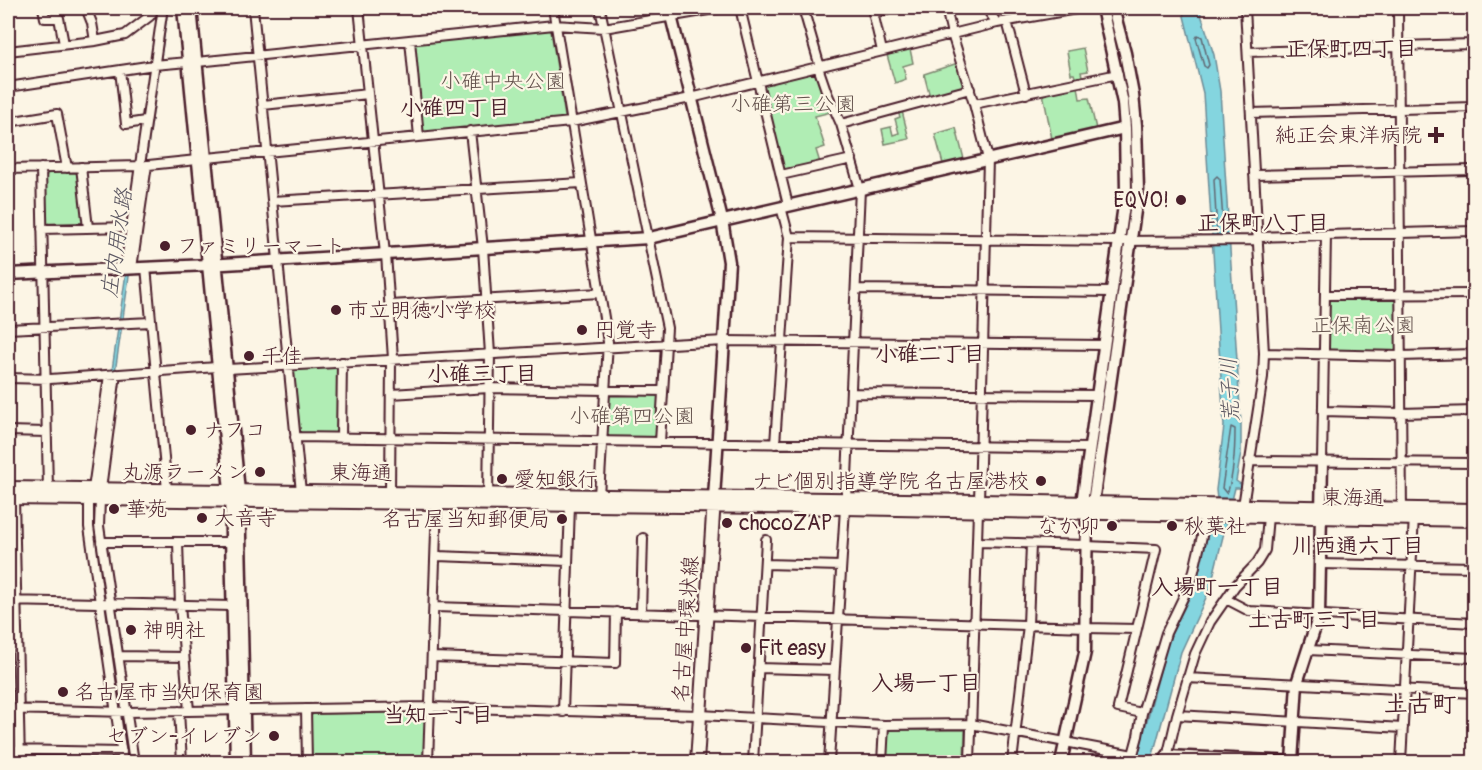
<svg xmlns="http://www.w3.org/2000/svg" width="1482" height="770" viewBox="0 0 1482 770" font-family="Pangolin,'Klee One',sans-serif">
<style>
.green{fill:#b0edb4;stroke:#7d8670;stroke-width:1.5}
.water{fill:#84d5df;stroke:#6d8c97;stroke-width:1.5}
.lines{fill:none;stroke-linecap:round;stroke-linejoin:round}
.shore{stroke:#616873;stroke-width:1.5}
.street-casing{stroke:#4a1f2b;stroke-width:12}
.secondary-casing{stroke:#4a1f2b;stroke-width:15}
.primary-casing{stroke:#4a1f2b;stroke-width:16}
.street{stroke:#fcf5e5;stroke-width:8}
.secondary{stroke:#fcf5e5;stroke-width:10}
.primary{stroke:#fcf5e5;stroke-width:12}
.poi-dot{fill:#4a1f2b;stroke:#fcf5e5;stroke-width:2}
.labels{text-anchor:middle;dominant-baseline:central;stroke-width:4.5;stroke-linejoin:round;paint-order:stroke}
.park-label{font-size:21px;fill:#64524d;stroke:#fcf5e5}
.poi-label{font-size:21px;fill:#4a1f2b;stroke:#fcf5e5;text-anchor:start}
.street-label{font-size:21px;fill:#4a1f2b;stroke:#fcf5e5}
.neighbourhood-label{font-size:22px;font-weight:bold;fill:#4a1f2b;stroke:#fcf5e5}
.water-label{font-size:22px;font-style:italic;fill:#5b5661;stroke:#fcf5e5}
.quarter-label{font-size:24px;font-weight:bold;fill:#4a1f2b;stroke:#fcf5e5}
</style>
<rect width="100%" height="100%" fill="#fcf5e5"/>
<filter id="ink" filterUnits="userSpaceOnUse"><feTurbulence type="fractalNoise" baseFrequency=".0167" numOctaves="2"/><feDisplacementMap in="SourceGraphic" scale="12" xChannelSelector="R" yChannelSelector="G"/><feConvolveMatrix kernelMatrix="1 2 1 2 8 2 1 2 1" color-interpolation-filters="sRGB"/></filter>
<g filter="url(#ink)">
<!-- green -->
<path class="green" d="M549,30L551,31L565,117L562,121L424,133L422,131L414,46L416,44Z
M1083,48L1088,71L1081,72L1083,79L1076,80L1074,74H1071L1067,51Z
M910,49L913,63L903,66L906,79L895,83L887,55Z
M958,63L965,85L964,88L930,97L924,74Z
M812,73L816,75L831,112L815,116L825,147L816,150L820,163L784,171L763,88L765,85Z
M1078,86L1080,99L1089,98L1096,129L1052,139L1043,93Z
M902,111L909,139L885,144L882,129L891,127L893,135L899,133L895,119L900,117L898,112Z
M956,128L964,159L943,164L935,134Z
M76,172L79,175L85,225L48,226L46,225V177L48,173Z
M1330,298H1393L1396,300L1397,351H1331L1329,349Z
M336,366L339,368L338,432L335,434L302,433L300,432L294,371L296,368Z
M611,393L656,394L659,396L656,435L653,438L608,437L606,435L608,395Z
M425,712L427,714L425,762H311L310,717L313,714Z
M889,730H965L964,762H885L887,732Z"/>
<!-- water -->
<path class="water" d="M164,8H167V16L99,482H96Z
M1182,8H1199L1214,55L1220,91L1241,424V453L1236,481L1242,485L1241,488H1235L1210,589L1181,652L1151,762H1136L1168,641L1194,588L1217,499L1216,490L1224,426L1203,93Z
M93,507H96V528L131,762H128L103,606L93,527Z"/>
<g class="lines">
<!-- shore -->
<path class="shore" d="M1198,35L1202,37L1209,65L1207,68L1204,66L1196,38Z
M1217,235L1214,179L1217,176L1220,179L1224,235
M1231,427L1235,429C1235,450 1234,472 1228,491L1226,493L1222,488Z"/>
<!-- street casing -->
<g class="street-casing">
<path id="street" d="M43,8L45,18H59L64,44
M86,8L92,23L95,41
M253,8L301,492
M359,8L385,254
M553,8L608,342L599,496
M600,8L667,328L660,442
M740,8L788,205
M803,8L820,67
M872,8L882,51
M946,8L952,34L974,104L988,159L979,501
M986,8L997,23
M1398,8L1402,513
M874,13L894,8
M1007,21L1026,94
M410,40L419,137
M1398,46L1474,44
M8,51L95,41L125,35L150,16L155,8
M1248,52L1398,47
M197,62L554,25L604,28L720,8
M818,67L827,93L841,124L860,189L846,499
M120,70L126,124L145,121
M8,87L154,65L188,62
M974,104L1118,74
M263,105L368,94
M1251,113L1474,107
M8,122L57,114L67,168
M841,124L970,89
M470,131L483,248L490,354L488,498
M207,158L571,122L691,98L997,23L1082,8
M81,167L88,228
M41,168L48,489
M8,169L139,166L197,160
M781,175L852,159
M1254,175L1474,170
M272,201L581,183
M42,229L130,227
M789,237L1119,241L1258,240
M1258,237L1474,231
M386,254L393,359
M146,267L167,490
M125,268L162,14L160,8
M132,268L147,165
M856,289L1112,292
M1326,295L1474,294
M390,305L600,293
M8,329L151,322
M1264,353L1400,356L1474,354
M228,369L724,341L1104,345
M8,378L50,379L217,367
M851,393L1097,395
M391,394L489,388L663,391
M1323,411L1401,413L1474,411
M8,431L46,432
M295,437L1090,448
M341,438L342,362
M775,444L789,237L781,207
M1249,461L1474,463
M1322,462L1326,235
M93,489L109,375
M101,489L116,374
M390,494L391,360
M14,498L20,762
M89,499V527L123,762
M100,500L99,526L134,762
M1243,506L1263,377L1264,353L1245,8
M101,542H232
M178,542L180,605L189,711
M978,542L1086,545
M1086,546L1156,549L1118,708L1142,713
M437,556L568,561
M765,564L841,566
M1320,564L1474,567
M1226,599L1249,611L1474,623
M8,601L232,606
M434,607L1087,627
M641,613L643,538
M1086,628L1137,629
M1308,650L1474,658
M118,656L184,657
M432,657L615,663L616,612
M758,668L834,670
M1187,678L1474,693
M8,709L127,712L431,707L700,715L884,725L971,724L1133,755
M306,709L307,762
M179,711L182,762
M563,712L570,505
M1177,715L1403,728
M8,750L122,752
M428,762L437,503
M753,762L766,540
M829,762L845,508
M882,762L884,725
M970,762L978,510
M1012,762L1028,625L1031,544
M1131,762L1138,736L1142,713L1166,633L1192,579L1202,536L1204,514
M1166,762L1177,715L1195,654L1210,622L1235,586L1257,563L1265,550L1268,516
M1401,762L1414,516"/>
</g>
<!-- secondary casing -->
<g class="secondary-casing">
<path id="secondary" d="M183,8L230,491L236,762
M191,8L239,491L245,762
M669,8L722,220L729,262L714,498
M8,274L208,265L649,238L1125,128
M1089,510L1093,503L1138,190L1136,125L1133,95L1125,53L1113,8
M1167,756L1293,762
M1061,762L1085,652L1087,512L1082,503L1126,191L1125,128L1123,103L1102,8
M1292,762L1297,683L1319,615L1322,462"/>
</g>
<!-- primary casing -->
<g class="primary-casing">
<path id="primary" d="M8,488L979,501L1474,510
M8,498L845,508L1474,520
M697,762L714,499"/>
</g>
<!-- street -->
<use href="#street" class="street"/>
<!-- secondary -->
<use href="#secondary" class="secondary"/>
<!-- primary -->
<use href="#primary" class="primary"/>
</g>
</g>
<!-- markers -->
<g class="poi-dot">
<path d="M1433 126h6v6h6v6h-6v6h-6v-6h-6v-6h6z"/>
<circle cx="1181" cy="200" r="6"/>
<circle cx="165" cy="246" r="6"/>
<circle cx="336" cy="310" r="6"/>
<circle cx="582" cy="330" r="6"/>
<circle cx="249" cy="356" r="6"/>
<circle cx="191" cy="430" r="6"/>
<circle cx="260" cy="472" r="6"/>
<circle cx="502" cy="479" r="6"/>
<circle cx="1041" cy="481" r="6"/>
<circle cx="114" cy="509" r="6"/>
<circle cx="202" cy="518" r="6"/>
<circle cx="562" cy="519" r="6"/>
<circle cx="727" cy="523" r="6"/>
<circle cx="1112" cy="526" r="6"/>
<circle cx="1172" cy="526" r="6"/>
<circle cx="131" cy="630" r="6"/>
<circle cx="746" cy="648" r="6"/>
<circle cx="63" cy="692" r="6"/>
<circle cx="274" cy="736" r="6"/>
</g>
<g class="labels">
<!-- park labels -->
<g class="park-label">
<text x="503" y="81">小碓中央公園</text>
<text x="793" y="104">小碓第三公園</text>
<text x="1363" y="325">正保南公園</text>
<text x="632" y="416">小碓第四公園</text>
</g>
<!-- poi labels -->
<g class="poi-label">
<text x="1422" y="135" text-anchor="end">純正会東洋病院</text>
<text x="1169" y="200" text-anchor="end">EQVO!</text>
<text x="177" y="246">ファミリーマート</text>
<text x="348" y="310">市立明徳小学校</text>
<text x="594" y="330">円覚寺</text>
<text x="261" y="356">千佳</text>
<text x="203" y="430">ナフコ</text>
<text x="248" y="472" text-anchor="end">丸源ラーメン</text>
<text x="514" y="479">愛知銀行</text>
<text x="1029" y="481" text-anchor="end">ナビ個別指導学院 名古屋港校</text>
<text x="126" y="509">華苑</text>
<text x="214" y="518">大音寺</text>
<text x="550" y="519" text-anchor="end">名古屋当知郵便局</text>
<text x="739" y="523">chocoZAP</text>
<text x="1100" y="526" text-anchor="end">なか卯</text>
<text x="1184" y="526">秋葉社</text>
<text x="143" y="630">神明社</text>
<text x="758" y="648">Fit easy</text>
<text x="75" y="692">名古屋市当知保育園</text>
<text x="262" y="736" text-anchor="end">セブン-イレブン</text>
</g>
<!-- street labels -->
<g class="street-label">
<text transform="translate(361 473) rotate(1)">東海通</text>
<text transform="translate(1353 498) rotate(1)">東海通</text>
<text transform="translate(686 629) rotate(-86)">名古屋中環状線</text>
</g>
<!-- neighbourhood labels -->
<g class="neighbourhood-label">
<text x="1351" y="49">正保町四丁目</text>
<text x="455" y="108">小碓四丁目</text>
<text x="1263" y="223">正保町八丁目</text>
<text x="930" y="354">小碓二丁目</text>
<text x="482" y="374">小碓三丁目</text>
<text x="1358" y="546">川西通六丁目</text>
<text x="1217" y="587">入場町一丁目</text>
<text x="1314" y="620">土古町三丁目</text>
<text x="926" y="683">入場一丁目</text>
<text x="438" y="715">当知一丁目</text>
</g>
<!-- water labels -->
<g class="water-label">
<text transform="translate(117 243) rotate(-82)">庄内用水路</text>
<text transform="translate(1230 390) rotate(-93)">荒子川</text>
</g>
<!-- quarter labels -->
<g class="quarter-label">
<text x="1420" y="704">土古町</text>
</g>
</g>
<!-- margin -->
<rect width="1482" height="770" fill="none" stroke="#fcf5e5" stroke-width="30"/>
<rect x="15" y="15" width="1452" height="740" fill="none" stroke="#4a1f2b" stroke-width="2" filter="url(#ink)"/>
</svg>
